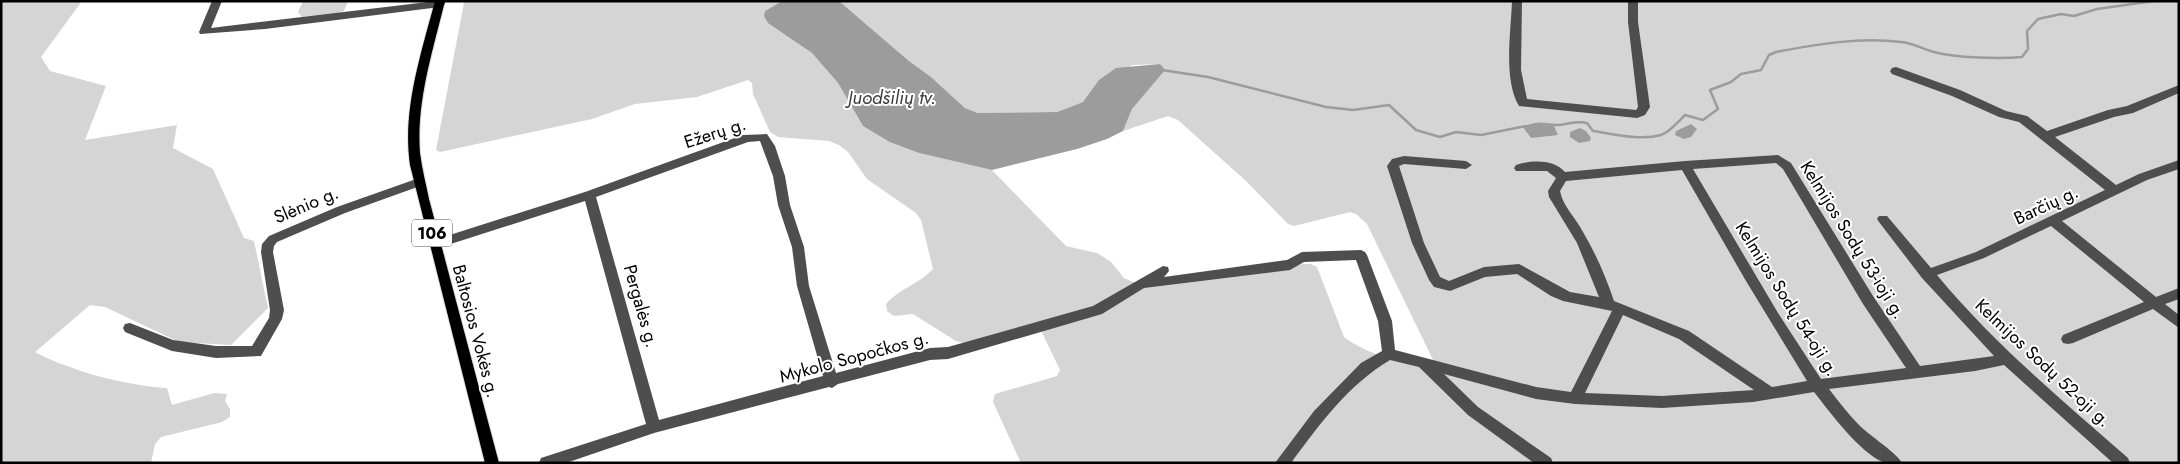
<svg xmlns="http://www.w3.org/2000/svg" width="2180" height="464" viewBox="0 0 2180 464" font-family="Jost,sans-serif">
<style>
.green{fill:#d5d5d5}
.water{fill:#9c9c9c}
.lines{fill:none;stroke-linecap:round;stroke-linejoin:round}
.stream{stroke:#9c9c9c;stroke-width:2.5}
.major-casing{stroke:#dbdbdb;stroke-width:2}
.minor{fill:#4e4e4e;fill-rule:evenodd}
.major{fill:#000;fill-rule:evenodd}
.labels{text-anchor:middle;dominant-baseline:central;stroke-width:4;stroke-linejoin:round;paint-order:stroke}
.shield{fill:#fff;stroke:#4c4c4c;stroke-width:1}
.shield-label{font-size:16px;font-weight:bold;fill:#000}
.street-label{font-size:18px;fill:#000;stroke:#fff}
.water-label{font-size:19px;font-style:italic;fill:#3d3d3d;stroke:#fff}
</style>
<rect width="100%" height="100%" fill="#fff"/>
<!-- green -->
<path class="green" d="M1,1H82L41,57L50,71L106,86L85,140L177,125L173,148L213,169L244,238L254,241L268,308L231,345L179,342L105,307L90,305L35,352C70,371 128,386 167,388L172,405L214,393L227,394L225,401L230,409V417L222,422L161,437L155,444L151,463H1Z
M303,1H348L344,11L336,14L302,17L298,12Z
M462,1H782L765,11L791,38L812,53L838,83L863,126L919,153L992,170L1066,246L1097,253L1111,262L1124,278L1140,285L1149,286L1303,264H1311L1317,267L1344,337C1370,357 1406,362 1438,370L1367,224L1356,214L1350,212L1294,226L1288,224L1246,181L1178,120L1168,116L1123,131L1132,109L1142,96L1160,64L1132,65L1083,102L1057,112L978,113L965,108L931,77L909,61L839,1H2179V463H1021L993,402L995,394L1057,376L1060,370L1037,322L964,343L956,341L913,314L894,316L887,311L886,304C899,289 919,284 933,269L921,220L916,213L867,179L848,152L839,145L829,141L778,137L770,132L753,94L752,83L748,80L697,97L635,104L592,119L440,152L436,150L464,3Z"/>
<!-- water -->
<path class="water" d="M782,1H839L909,61L931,77L965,108L978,113L1057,112L1083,102L1099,80L1116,68L1160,64L1165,70L1132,109L1123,131L1107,139L1077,149L992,170L919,153L890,142L863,126L838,83L812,53L768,23L764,16L765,11Z
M1530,124L1554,126L1558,135L1531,138L1523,127Z
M1691,124L1697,129L1691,137L1684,139L1675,135L1676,131Z
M1580,128L1586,131L1591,138L1590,141L1579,143L1570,137V132Z"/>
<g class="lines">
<!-- stream -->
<path class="stream" d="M1162,70L1208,77L1326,107L1353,110L1389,105L1416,130L1440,137L1456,132L1481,135L1526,126
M1532,125C1542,122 1546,125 1555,125C1567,125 1575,120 1587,123L1593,131C1614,134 1640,141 1661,135C1670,132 1678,122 1685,115L1703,120L1718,109L1710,90L1731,82L1741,74L1761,70L1769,55L1776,52C1818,44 1859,37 1901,42C1913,43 1923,49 1934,52C1956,58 2000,59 2022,57L2028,49L2027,31L2038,19L2061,14L2074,16L2097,9L2154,1"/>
<!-- major casing -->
<g class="major-casing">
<path id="major" d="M435,1H445C433,50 416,102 420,153C422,169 426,184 429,199L499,463H485L410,165C402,110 421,54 435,1Z"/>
</g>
<!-- minor -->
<path class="minor" d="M212,1H222L211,28L436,1L444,2L445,4L440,7L265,29L200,34L199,32Z
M1512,1H1522L1521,70L1527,99L1636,110L1638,107L1628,22V1H1638V22L1650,107L1645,115L1637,118L1519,106C1503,79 1511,32 1512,1Z
M1896,67L1960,90L2006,111L2027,116L2047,131L2108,110L2127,106L2179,85V93L2133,113L2114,117L2055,137L2116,185L2139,174L2179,160V169L2147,180L2062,221L2156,297L2179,288V299L2165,304L2179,315V328L2153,309L2073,343L2068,344L2063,343L2061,339L2063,335L2144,302L2051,226L1984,258L1937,275C1994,344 2062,400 2128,458L2130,463H2113L2004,365L1975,371L1829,389C1839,402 1849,415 1860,426C1869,435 1898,454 1902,463C1897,463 1888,464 1883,462C1860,453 1829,411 1814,392L1753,402L1662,408L1575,404L1536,399L1444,374L1478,407L1551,458L1553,463H1534L1468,415L1419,367L1390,360C1349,384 1319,425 1291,463H1275L1314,411L1361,363L1382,351L1378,321L1356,260L1304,262L1290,270L1144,288L1102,314L948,359L930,360L838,384L832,388L829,387L654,433L566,463H539L541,458L646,424L585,201L435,249L431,247L429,244L431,241L585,192L743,135L767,134L775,146L785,176L790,205L804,247L809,286L836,373L930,348L948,347L1093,306L1163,266L1168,267L1169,271L1164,277L1287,260L1302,252L1361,250L1365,252L1367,255L1392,321L1395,350L1536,387L1571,392L1612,311L1563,301L1551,296L1517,274L1485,277L1450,291L1434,287L1429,280L1412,243L1387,166L1392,159L1404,156L1466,161L1472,165L1466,169L1404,164L1399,166L1424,243L1440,277L1449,281L1484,267L1519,264L1570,292L1599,297L1577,243L1549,197L1548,191L1556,178L1547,171H1516L1514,168L1516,165C1532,160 1553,159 1565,172L1685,161L1778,155L1791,163L1873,296L1920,366L1994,356L1922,278L1879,222L1877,219L1879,216H1887L1931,268L1976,252L2105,190L2019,122L1999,117L1952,96L1892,74L1890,71L1892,68ZM760,141L773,176L778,205L792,247L797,286L823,376L659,420L596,197L748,142ZM1776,163L1783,169L1863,304L1906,368L1821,379L1778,313L1693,169ZM1682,170L1746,281L1807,381L1772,387L1689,331L1614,301C1606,277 1596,254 1583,232C1576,218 1563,207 1560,191L1566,181ZM1623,315L1679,339L1754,390L1662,396L1585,393Z
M419,178L425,182L423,185L345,213L277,242L274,246L273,252L284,310L282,319L261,356L216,358L172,351L125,332L123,328L125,324L130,323L173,340L216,346H252L269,318L270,310L261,252L262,244L269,236L337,207Z"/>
<!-- major -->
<use href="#major" class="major"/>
</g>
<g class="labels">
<!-- shield labels -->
<rect class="shield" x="412" y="219.5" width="40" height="27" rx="4"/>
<g class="shield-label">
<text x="432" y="233">106</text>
</g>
<!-- street labels -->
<g class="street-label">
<text transform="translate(715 133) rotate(-18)">Ežerų g.</text>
<text transform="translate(306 205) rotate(-23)">Slėnio g.</text>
<text transform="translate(2046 205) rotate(-25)">Barčių g.</text>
<text transform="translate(1853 240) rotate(58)">Kelmijos Sodų 53-ioji g.</text>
<text transform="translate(1787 299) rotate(58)">Kelmijos Sodų 54-oji g.</text>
<text transform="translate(641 306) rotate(74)">Pergalės g.</text>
<text transform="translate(476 331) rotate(75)">Baltosios Vokės g.</text>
<text transform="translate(854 357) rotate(-15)">Mykolo Sopočkos g.</text>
<text transform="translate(2043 363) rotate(43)">Kelmijos Sodų 52-oji g.</text>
</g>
<!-- water labels -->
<g class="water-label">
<text x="892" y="97">Juodšilių tv.</text>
</g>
</g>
<!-- border -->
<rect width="2180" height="464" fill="none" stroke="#000000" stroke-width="5"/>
</svg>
